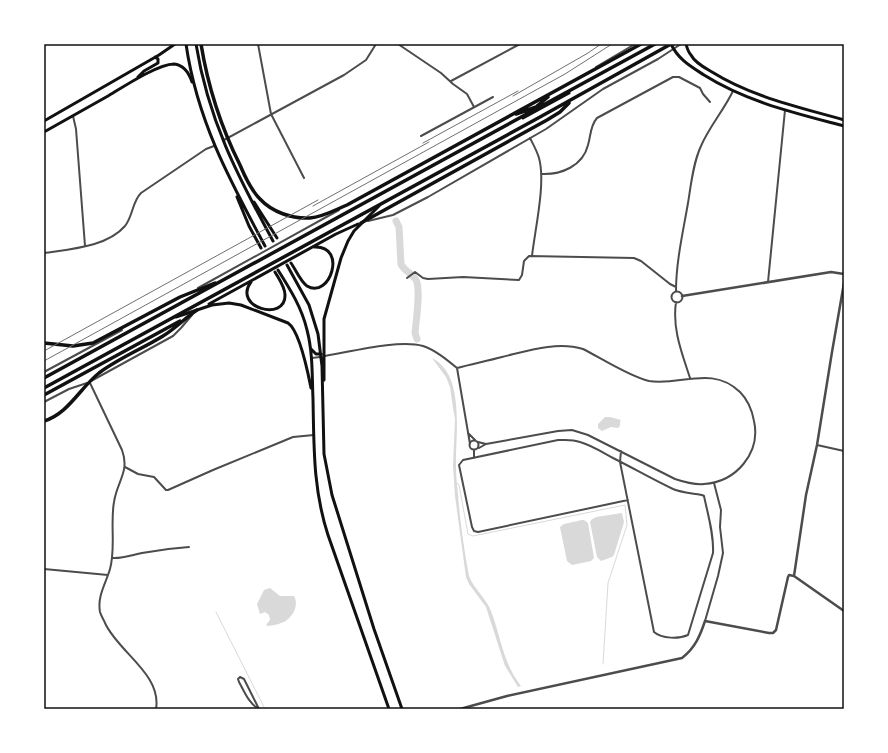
<svg xmlns="http://www.w3.org/2000/svg" width="888" height="753" viewBox="0 0 888 753" font-family="Merriweather,serif">
<style>
.water{fill:#d9d9d9}
.lines{fill:none;stroke-linecap:round;stroke-linejoin:round}
.stream{stroke:#d9d9d9;stroke-width:1}
.river{stroke:#d9d9d9;stroke-width:7}
.minor{stroke:#4c4c4c;stroke-width:2}
.tertiary{stroke:#4c4c4c;stroke-width:2.5}
.secondary{stroke:#111;stroke-width:3}
.primary{stroke:#111;stroke-width:3}
.trunk{stroke:#111;stroke-width:3.5}
.rail{stroke:#707070;stroke-width:1}
.neatline{fill:none;stroke:#111;stroke-width:1.5}
</style>
<rect width="100%" height="100%" fill="#fff"/>
<!-- water -->
<path class="water" d="M432,358C466,375 455,436 456,467C456,476 457,485 458,494C460,522 464,549 469,576C474,589 486,598 491,611C501,637 503,663 521,686L518,687L505,666L486,607L469,584L466,577L455,496L453,466L455,419L453,408L450,387L446,377Z
M605,417H610L621,420L620,422V426L618,428L611,427L602,431L598,428V424Z
M622,513L624,522L614,555L612,557L601,561L597,557L590,522L591,520L596,517Z
M582,520H584L588,523L594,558L591,561L572,565L567,561L560,527L564,524Z
M270,588L280,596H294C300,606 291,620 281,623C277,625 272,625 268,626L266,625L270,620L269,615L265,612L260,614L257,604L264,590Z"/>
<g class="lines">
<!-- stream -->
<path class="stream" d="M457,483L459,485L468,534L473,536L625,505L627,525L608,583L603,664
M216,612L265,709"/>
<!-- river -->
<path class="river" d="M396,221L399,227L401,264C404,271 412,273 416,280C421,289 416,321 415,333L417,339"/>
<!-- minor -->
<path class="minor" d="M258,44L271,114L304,178
M398,44L441,73L453,84L467,94L474,107
M596,67L635,44
M451,81L520,44
M73,116L76,129L85,246
M421,136L493,97
M530,138C533,144 537,151 539,158C546,183 535,229 532,256
M224,140L344,75L366,60L376,44
M541,174C561,175 583,166 588,145C591,135 590,126 597,118L673,77H679L700,88L703,94L710,102
M368,221L393,215L428,197L546,129L603,89L658,59L681,44
M44,253C70,249 107,247 125,226C133,216 132,202 141,193L206,149L214,146
M407,278L415,272L423,278L428,279L463,277L519,280L522,275L524,261L529,256L634,258L641,261L670,284L676,287
M768,282L785,110
M198,288L339,210
M676,291C676,262 683,232 688,203C691,185 693,163 701,146C709,127 724,110 733,91
M671.5 297a5.5 5.5 0 1 1 11 0a5.5 5.5 0 1 1-11 0Z
M676,302C672,329 682,353 690,378
M325,356C350,352 399,339 423,346C435,350 446,359 457,368L470,444
M312,358L320,357
M457,368C472,364 487,361 502,357C527,351 557,341 583,349C601,358 630,377 649,381C681,386 712,365 740,392C748,400 752,410 754,421C761,453 736,482 704,484C694,485 684,482 675,479L588,435L572,430L558,431L486,444
M44,372L122,330
M91,381L173,336L181,328L192,315
M90,383L122,450C130,472 117,481 114,502C110,524 116,547 110,569C106,583 97,596 100,612C101,616 104,620 105,623C118,652 162,674 156,709
M44,402L69,389L87,383
M468,433L475,440
M469.5 445a4.5 4.5 0 1 1 9 0a4.5 4.5 0 1 1-9 0Z
M478,442L486,444L479,448
M817,445L844,451
M474,450V458
M621,451L620,462L654,632C662,639 679,639 688,635L713,553C714,534 708,515 704,496L702,495C693,493 682,493 673,489C652,479 633,468 613,458C602,452 591,445 580,442C572,439 566,440 558,440L463,460L459,465L472,527L474,531L478,532L628,500
M125,467L138,474L154,477L166,490H168L213,470L293,437L314,435
M112,558C122,559 132,555 142,553C158,550 174,548 189,547
M44,569L108,575
M705,621L718,576L723,553L720,527L721,510L714,483
M240,677L244,679L259,709C249,704 244,691 239,682L238,679Z"/>
<!-- tertiary -->
<path class="tertiary" d="M682,296L831,272L844,274
M794,576L806,495L817,445L832,352L844,283
M794,576L844,611
M460,709L507,696L682,658C695,648 700,636 705,621L769,633H773L776,630L788,577L789,575L794,576"/>
<!-- secondary -->
<path class="secondary" d="M671,44C678,59 690,66 704,75C747,102 795,113 844,126
M686,44C687,48 688,52 691,55C695,63 705,68 712,72C752,97 799,107 844,120
M138,77L144,71L158,63V59L155,57
M44,121L159,55L175,44
M44,132C65,120 87,108 108,96C123,87 158,64 174,64C184,65 189,73 192,82"/>
<!-- primary -->
<path class="primary" d="M186,44C197,120 229,179 265,246
M196,44C208,119 237,175 273,241
M523,118L569,93
M237,197L249,226L261,248
M254,202L277,238
M291,263C296,270 300,281 307,286C330,300 348,245 314,247
M287,265L309,305L318,334L322,366L324,454L332,495L374,629L402,709
M278,270C290,289 302,308 307,330C313,353 312,376 313,399C314,447 313,489 328,535L389,709
M251,282C232,308 286,322 285,295C285,287 279,279 275,272
M209,304L336,234L358,224
M176,317L212,305L229,303L241,305L288,323C300,331 308,373 311,388
M311,349L316,354H321
M324,380V319L341,258L348,241L354,231L379,206"/>
<!-- trunk -->
<path class="trunk" d="M201,44C208,87 221,127 240,165C245,177 251,190 260,199C272,212 292,219 310,218C323,217 335,210 347,205L641,44
M537,106L548,97
M516,114L539,106
M361,223L547,120L560,112L569,103
M44,343L73,346L93,343L180,297L215,283
M44,378L655,44
M44,388L540,117L671,44
M44,395L180,321
M44,421C68,414 80,388 99,373C119,358 142,349 163,336C175,329 185,318 197,310"/>
<!-- rail -->
<path class="rail" d="M513,96L588,53L601,44
M423,143L518,91
M313,206L429,142
M44,351L318,200
M44,361L565,74L612,44"/>
</g>
<!-- border -->
<rect width="888" height="753" fill="none" stroke="#ffffff" stroke-width="90"/>
<rect x="45" y="45" width="798" height="663" class="neatline"/>
</svg>
